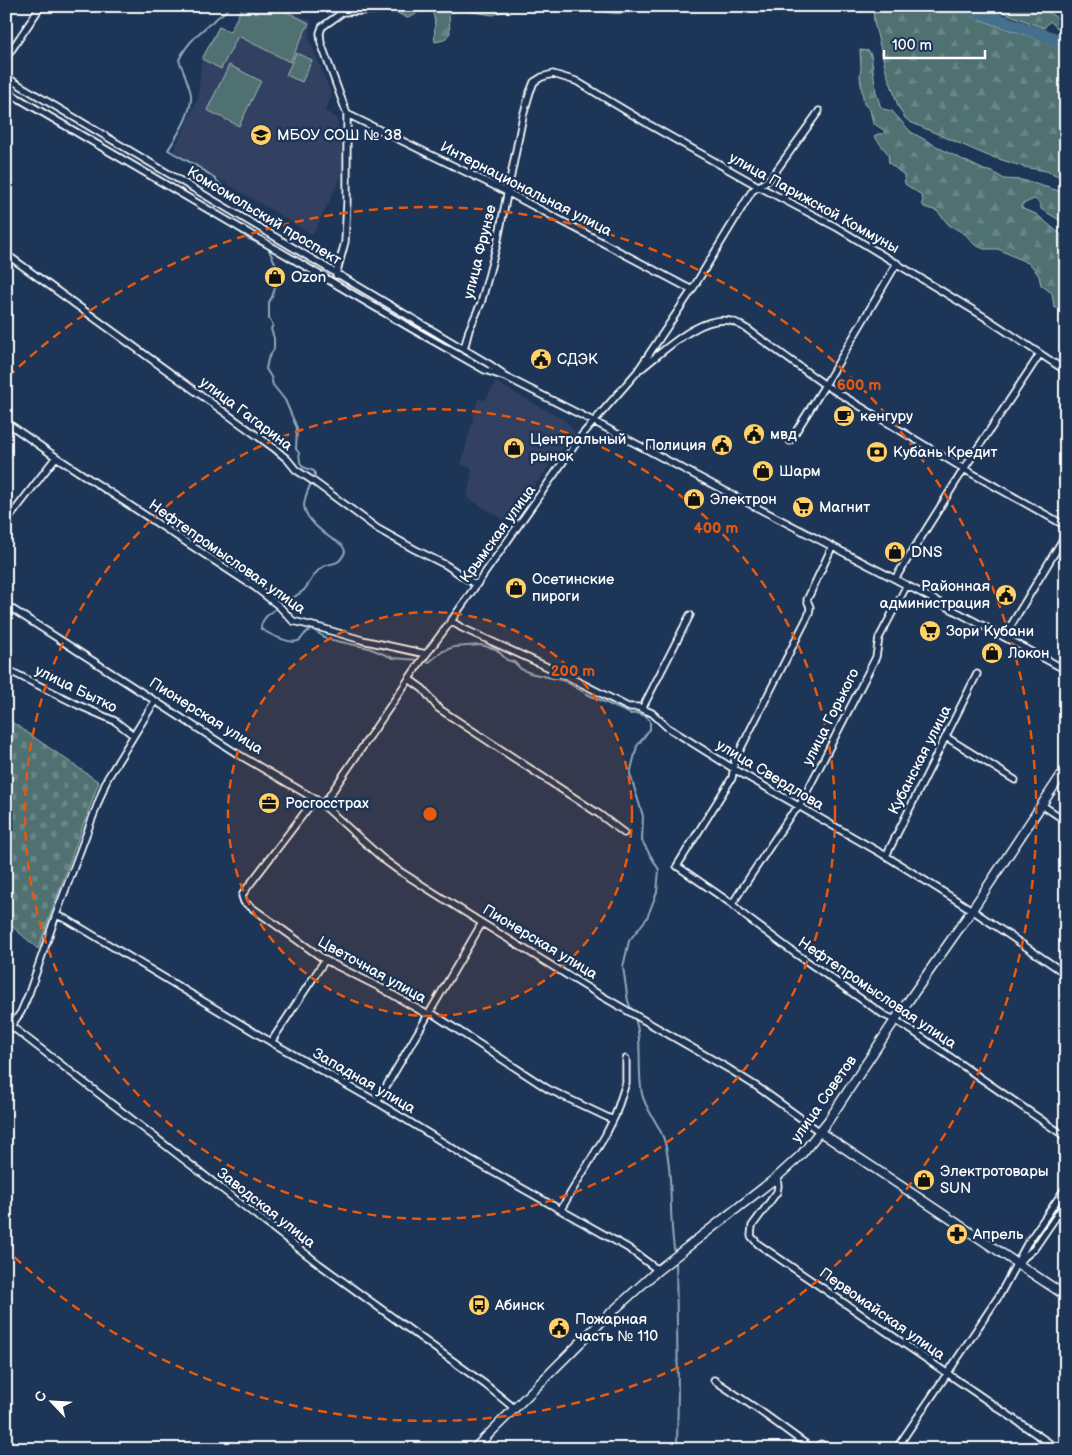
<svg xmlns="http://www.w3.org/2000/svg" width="1072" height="1455" viewBox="0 0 1072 1455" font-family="'Balsamiq Sans',sans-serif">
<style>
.built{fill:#304062}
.green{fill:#4f7172;stroke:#a7b8b8}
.forest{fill:url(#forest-firs);stroke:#a7b8b8}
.cemetery{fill:url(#cemetery-stones);stroke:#a7b8b8}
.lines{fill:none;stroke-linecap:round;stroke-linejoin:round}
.stream{stroke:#8fa9b9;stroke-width:2}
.river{stroke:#456f8b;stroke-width:12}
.minor-casing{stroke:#fff;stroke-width:9}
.secondary-casing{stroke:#fff;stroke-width:11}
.minor{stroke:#1d3557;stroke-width:5.5}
.secondary{stroke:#1d3557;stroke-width:8}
.ring{fill:none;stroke:#e8590c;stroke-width:2.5;stroke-dasharray:9 6}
.labels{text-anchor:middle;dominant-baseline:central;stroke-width:5;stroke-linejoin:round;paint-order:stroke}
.poi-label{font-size:15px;fill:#fff;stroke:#1d3557;text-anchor:start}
.street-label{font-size:15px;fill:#fff;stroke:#1d3557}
.centre{fill:#e8590c;stroke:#1d3557;stroke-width:2.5}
.ring-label{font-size:15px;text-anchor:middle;font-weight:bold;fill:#e8590c;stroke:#1d3557;stroke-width:5;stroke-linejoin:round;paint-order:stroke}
</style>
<defs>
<pattern id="forest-firs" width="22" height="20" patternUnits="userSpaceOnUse" patternTransform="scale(1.25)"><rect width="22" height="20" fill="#4f7172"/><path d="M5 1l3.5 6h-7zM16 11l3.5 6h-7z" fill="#698687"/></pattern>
<pattern id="cemetery-stones" width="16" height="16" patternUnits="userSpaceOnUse" patternTransform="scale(1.25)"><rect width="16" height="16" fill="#4f7172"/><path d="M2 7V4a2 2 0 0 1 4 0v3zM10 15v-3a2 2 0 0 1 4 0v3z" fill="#698687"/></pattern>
</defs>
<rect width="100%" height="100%" fill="#1d3557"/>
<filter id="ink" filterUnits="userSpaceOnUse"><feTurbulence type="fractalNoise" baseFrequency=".02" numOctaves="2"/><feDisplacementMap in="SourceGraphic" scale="10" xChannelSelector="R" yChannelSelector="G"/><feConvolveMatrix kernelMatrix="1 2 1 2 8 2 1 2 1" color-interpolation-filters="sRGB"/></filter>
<g filter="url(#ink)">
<!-- built -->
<path class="built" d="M241,6H281L311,21L309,38L332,96L325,111L337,118L344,153V171L313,235L173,152L198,98L201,60L218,25L229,30Z
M496,382L566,421L575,432L507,522L467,498L472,468L461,465L478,399L485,400Z"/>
<!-- green -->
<path class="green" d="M243,6H275L309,23L290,62L238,36L221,69L202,59L219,27L230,32Z
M296,53L312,60L302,82L286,75Z
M229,65L261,81L239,126L207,110Z"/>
<!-- forest -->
<path class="forest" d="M338,6H519L493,15L458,10L449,14L450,33L444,40L435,42C433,28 438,21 430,8H421L415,15L407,18L386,7Z
M590,6H633L631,12C616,15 603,13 590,6Z
M873,6H946L995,25L1051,43L1066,50V179L1046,171L1024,167L986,155L910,122L905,118L898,106L892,87L887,74L874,22Z
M987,6H1040L1064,23L1066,26V30L1057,28L1050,21L1044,28Z
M860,50L869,51L871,55L876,92L880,105L883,109L892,111L911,132L947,152L984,170L993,172L1004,179L1022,180L1066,193V224L1041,209C1041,204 1039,201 1034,199L1021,205L1023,209L1036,214L1065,238L1066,310L1063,307L1059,309L1054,307L1052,293L1041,285L1039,276L1032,266L1028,263L998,249H984L975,245L965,234L949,225L937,211L924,207L922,203L923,199L920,194L905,184L904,175L889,163L888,154L874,136L878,134H883L885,131L873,123L870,110L864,104L860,77L861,68Z"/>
<!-- cemetery -->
<path class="cemetery" d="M6,718L99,782L38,949L6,921Z"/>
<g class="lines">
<!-- stream -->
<path class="stream" d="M223,188C210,170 186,161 168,150C177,136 196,107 190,90C187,80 183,70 179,60C188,39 210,24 227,10L229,6
M237,229L247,238L268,248L280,273L272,297L269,302V319L273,325L271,329L274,338V349L268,359L266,369L271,377L273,385L285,400L297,428L296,449L299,453L300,462L303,467L314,471L315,474L314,479
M311,483C302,503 300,510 316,526C321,531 326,535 332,539C338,543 344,544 345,552C337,569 332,560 321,568C314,573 310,583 304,590C293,600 259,613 261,629C269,634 292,646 300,640C305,635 304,632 312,629L327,639L369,648L393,658L419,660
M424,662H429L443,651L454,647L481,645L496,649L507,660L514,662L521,669L530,673L565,681L587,694L613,706L631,714L637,713L646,716L650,721V729L637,746L630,774L643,816L642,841L659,870L657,892L647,918L629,941L623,967L628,1001L632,1011
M635,1018C643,1043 637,1069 642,1094C646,1111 661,1126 665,1143C674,1179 668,1218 675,1254
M676,1259L678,1391L677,1449"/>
<!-- river -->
<path class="river" d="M960,6L1056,39L1066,45"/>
<!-- minor casing -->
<g class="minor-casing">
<path id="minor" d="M6,58L41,6
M6,77L489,364L502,373
M6,91L414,330L485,370L508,378L593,421L725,491L895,579L1066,670
M347,114L507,192L692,290
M6,254L274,448L287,459L296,470L313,481L378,529L414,549L446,565L476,585
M336,275L345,242L347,202V114L321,43L320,33L322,27L343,12L412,8
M464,349L469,330L481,303L497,244L523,116L530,92L534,82L542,77L553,74L576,81L648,124L758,186L836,227L983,316L1066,371
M642,368C665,350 703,312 734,322C738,323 743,327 747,329L825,385L964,469L1066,526
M6,422L56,457L256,588L279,606L293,621L321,628L362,640L426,654
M790,441L825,385L897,263
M6,522L56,457
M832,547L807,600L810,607L809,614L735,760L732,778L677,866L732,904L745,916L792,951L884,1015L895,1020L914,1032L1066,1137
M895,579L964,469L1040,354
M6,605L236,753L315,799L323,805L383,859L398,870L482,923L593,991L729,1069L759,1088L820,1132
M451,621L462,628L563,674L628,707H638L652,713L667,727L734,769L886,856L972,910L1066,974
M1004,637L1066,534
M6,669L78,705L115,721L133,735
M409,679L423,689L438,708L599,814L624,833
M642,709L690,615
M946,737L1015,780
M315,799L244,892L242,896L244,902L325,960L383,989L428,1015
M323,805L421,661L451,621L582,435L637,372L692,290L752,191L771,178L819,111
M1042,805L1066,821
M886,856L977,674
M732,904L790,816L799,807L876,657L879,638L907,585
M56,915L68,920L271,1042L377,1102L472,1160L628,1248L658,1270
M430,1012L548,1089L613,1120
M6,1022L319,1264L486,1385L514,1408
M11,1026L21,1012L29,993L56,915L107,779L155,701
M271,1042L325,960
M377,1102L482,923
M777,1177L778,1186L777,1192L752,1226L751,1236L758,1244L1058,1449
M561,1209L605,1136L615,1116L626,1083V1059
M1021,1260L1034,1249L1066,1202
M714,1380L760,1411L807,1445L814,1448L821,1444L829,1449
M896,1449L947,1374L999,1296L1027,1244L1066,1187"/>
</g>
<!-- secondary casing -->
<g class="secondary-casing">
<path id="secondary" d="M820,1132L1066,1296
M474,1449L602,1321L658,1270L777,1177L801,1155L828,1121L895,1020L972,910L1066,768"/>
</g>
<!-- minor -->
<use href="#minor" class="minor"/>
<!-- secondary -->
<use href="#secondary" class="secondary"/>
</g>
</g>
<!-- distance rings -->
<circle cx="430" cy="814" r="202" fill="#e8590c" fill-opacity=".12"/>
<g class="ring">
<circle cx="430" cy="814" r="202"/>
<circle cx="430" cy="814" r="405"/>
<path d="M8 377A607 607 0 1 1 8 1251"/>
</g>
<!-- icons -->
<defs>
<g id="school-disc" transform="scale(1.125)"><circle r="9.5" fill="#ffd166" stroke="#1d3557"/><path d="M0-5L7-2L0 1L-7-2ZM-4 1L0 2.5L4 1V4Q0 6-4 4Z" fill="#111"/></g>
<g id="shop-disc" transform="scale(1.125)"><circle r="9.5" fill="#ffd166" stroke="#1d3557"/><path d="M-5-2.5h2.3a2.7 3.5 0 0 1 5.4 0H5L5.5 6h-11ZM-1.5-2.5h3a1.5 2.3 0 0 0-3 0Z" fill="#111"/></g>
<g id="civic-disc" transform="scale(1.125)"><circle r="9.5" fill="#ffd166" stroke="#1d3557"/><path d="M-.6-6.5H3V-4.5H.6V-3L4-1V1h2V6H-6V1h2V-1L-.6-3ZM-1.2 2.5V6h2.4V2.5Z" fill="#111"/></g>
<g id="cafe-disc" transform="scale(1.125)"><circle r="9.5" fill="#ffd166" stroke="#1d3557"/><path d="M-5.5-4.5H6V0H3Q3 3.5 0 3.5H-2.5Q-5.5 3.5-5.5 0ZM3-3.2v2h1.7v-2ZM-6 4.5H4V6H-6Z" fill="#111"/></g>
<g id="bank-disc" transform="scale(1.125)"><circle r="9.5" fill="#ffd166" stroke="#1d3557"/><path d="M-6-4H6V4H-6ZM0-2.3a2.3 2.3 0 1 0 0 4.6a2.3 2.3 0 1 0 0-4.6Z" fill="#111"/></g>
<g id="supermarket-disc" transform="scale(1.125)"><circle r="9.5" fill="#ffd166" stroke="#1d3557"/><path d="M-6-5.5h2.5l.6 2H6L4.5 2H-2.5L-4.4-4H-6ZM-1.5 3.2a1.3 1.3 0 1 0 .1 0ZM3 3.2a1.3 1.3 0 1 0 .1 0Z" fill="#111"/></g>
<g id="office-disc" transform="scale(1.125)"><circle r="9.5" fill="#ffd166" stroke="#1d3557"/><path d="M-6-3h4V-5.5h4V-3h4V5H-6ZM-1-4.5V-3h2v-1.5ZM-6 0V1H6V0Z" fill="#111"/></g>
<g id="pharmacy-disc" transform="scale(1.125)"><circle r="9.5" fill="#ffd166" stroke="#1d3557"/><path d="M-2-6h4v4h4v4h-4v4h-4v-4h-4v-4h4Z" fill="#111"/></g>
<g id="bus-disc" transform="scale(1.125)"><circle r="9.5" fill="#ffd166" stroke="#1d3557"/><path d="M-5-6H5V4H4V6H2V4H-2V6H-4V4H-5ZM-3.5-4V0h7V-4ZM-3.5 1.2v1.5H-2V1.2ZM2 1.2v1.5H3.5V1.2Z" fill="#111"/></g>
</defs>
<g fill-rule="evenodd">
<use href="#school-disc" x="261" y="135"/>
<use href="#shop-disc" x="275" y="277"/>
<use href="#civic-disc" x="541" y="359"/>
<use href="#cafe-disc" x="844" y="416"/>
<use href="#civic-disc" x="754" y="434"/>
<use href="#civic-disc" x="722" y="445"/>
<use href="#shop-disc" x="514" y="448"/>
<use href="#bank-disc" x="877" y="452"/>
<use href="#shop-disc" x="763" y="471"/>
<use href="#shop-disc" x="694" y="499"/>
<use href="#supermarket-disc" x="803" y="507"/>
<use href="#shop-disc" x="895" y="552"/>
<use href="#shop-disc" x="516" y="588"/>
<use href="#civic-disc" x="1006" y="595"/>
<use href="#supermarket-disc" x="930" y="631"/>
<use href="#shop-disc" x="992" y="653"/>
<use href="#office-disc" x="269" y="803"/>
<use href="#shop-disc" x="924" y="1180"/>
<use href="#pharmacy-disc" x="957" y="1234"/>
<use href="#bus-disc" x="479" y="1305"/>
<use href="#civic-disc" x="559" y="1328"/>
</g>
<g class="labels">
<!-- poi labels -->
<g class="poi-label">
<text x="277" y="135">МБОУ СОШ № 38</text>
<text x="291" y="277">Ozon</text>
<text x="557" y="359">СДЭК</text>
<text x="860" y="416">кенгуру</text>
<text x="770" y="434">мвд</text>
<text x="530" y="439">Центральный<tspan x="530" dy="17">рынок</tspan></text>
<text x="706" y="445" text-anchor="end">Полиция</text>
<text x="893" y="452">Кубань Кредит</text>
<text x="779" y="471">Шарм</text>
<text x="710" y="499">Электрон</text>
<text x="819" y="507">Магнит</text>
<text x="911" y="552">DNS</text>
<text x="532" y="579">Осетинские<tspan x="532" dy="17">пироги</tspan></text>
<text x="990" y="586" text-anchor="end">Районная<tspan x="990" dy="17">администрация</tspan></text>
<text x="946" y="631">Зори Кубани</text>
<text x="1008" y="653">Локон</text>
<text x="285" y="803">Росгосстрах</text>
<text x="940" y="1171">Электротовары<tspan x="940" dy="17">SUN</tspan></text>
<text x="973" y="1234">Апрель</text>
<text x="495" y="1305">Абинск</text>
<text x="575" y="1319">Пожарная<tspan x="575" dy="17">часть № 110</tspan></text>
</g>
<!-- street labels -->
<g class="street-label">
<text transform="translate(526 189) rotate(27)">Интернациональная улица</text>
<text transform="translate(814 203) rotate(29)">улица Парижской Коммуны</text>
<text transform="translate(264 216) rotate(31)">Комсомольский проспект</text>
<text transform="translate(480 252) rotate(-76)">улица Фрунзе</text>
<text transform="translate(246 414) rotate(37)">улица Гагарина</text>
<text transform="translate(498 534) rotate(-54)">Крымская улица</text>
<text transform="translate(227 557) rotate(35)">Нефтепромысловая улица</text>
<text transform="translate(76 689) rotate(26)">улица Бытко</text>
<text transform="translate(206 716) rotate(32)">Пионерская улица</text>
<text transform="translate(831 717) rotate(-63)">улица Горького</text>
<text transform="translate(920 760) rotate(-63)">Кубанская улица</text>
<text transform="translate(770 775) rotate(31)">улица Свердлова</text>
<text transform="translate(540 942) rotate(31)">Пионерская улица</text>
<text transform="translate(372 970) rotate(29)">Цветочная улица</text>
<text transform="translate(877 993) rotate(34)">Нефтепромысловая улица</text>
<text transform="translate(364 1081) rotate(30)">Западная улица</text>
<text transform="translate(824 1099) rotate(-55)">улица Советов</text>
<text transform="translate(266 1208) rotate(38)">Заводская улица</text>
<text transform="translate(882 1314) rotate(35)">Первомайская улица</text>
</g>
</g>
<circle cx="430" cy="814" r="8" class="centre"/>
<g class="ring-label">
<text x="859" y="390">600 m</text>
<text x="716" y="533">400 m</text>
<text x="573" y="676">200 m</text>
</g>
<!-- margin -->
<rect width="1072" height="1455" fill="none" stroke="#1d3557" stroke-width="25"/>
<rect x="12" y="12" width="1047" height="1430" fill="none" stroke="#fff" stroke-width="2" filter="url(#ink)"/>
<!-- north arrow -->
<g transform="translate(52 1402) rotate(295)" stroke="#1d3557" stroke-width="4" paint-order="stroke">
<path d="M0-4L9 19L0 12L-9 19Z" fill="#ffffff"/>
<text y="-8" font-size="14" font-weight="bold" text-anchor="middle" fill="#ffffff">С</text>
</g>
<!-- scale -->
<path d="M884 50v8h101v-8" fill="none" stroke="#ffffff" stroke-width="2.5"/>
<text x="892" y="50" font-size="15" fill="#ffffff" stroke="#1d3557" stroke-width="4" paint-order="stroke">100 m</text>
</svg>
